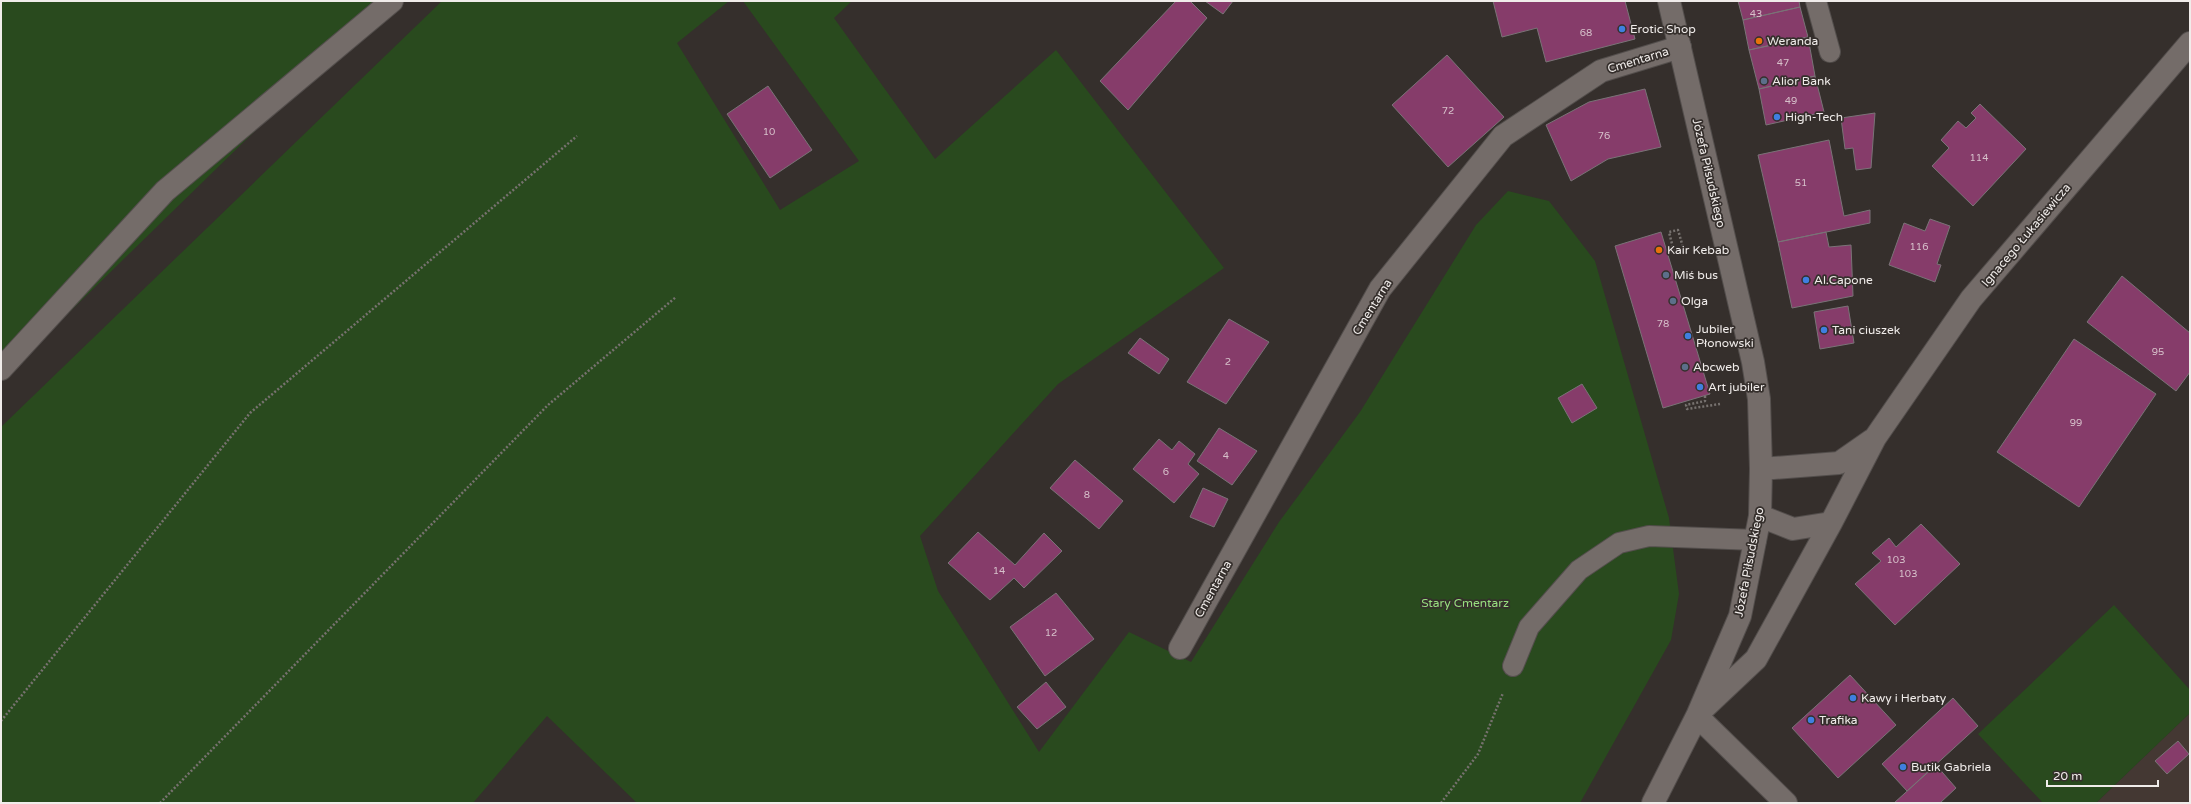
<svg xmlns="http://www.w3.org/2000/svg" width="2191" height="804" viewBox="0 0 2191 804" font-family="'Varela Round',sans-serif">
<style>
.built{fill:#443833}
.green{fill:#294a1e}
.building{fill:#863c6a;stroke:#7a7377}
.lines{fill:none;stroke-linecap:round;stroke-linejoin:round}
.lane-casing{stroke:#534e4c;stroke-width:22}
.street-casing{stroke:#534e4c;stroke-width:24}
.secondary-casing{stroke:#534e4c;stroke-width:24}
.path{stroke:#77726f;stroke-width:2.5;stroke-dasharray:2 2;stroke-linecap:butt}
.lane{stroke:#746c69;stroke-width:20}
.street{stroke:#746c69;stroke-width:22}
.secondary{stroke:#746c69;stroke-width:22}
.shop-dot{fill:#3f7fe0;stroke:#352f2c;stroke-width:1.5}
.food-dot{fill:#e8710a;stroke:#352f2c;stroke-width:1.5}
.service-dot{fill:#5c6f8a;stroke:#352f2c;stroke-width:1.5}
.labels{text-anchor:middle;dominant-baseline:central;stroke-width:3.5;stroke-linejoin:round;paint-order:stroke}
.number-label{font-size:10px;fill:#d6c0ca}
.poi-label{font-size:12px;fill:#f0ecea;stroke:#352f2c;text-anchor:start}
.street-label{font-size:12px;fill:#f0ecea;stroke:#352f2c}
.park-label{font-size:12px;fill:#97df7f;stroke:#352f2c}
</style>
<rect width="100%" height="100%" fill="#352f2c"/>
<!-- built -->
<path class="built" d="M2190,713V803H2096Z"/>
<!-- green -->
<path class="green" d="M1,1H388L1,379Z
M442,1H729L677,43L780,210L859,161L743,1H852L834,18L935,159L1056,50L1224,268L1058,384L920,536L938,591L1039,752L1129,632L1191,662L1279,522L1360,412L1476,225L1508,191L1549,201L1595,261L1669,518L1679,594L1671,640L1580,803H637L547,716L473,803H1V427Z
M2114,605L2190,690V713L2096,803H2043L1978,734Z"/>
<!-- building -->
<path class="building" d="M1176,1H1190L1207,18L1128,110L1100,81Z
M1205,1H1233L1223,14Z
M1493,1H1625L1635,39L1546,62L1537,28L1502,37Z
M1738,1H1799L1800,7L1743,20Z
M1800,7L1808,37L1749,50L1743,20Z
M1808,37L1815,76L1759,89L1749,50Z
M1447,55L1504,117L1448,167L1392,105Z
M1815,76L1824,112L1766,125L1759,89Z
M768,86L812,150L770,178L727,114Z
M1645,89L1661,147L1608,159L1571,181L1546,125L1589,102Z
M1980,104L2026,149L1973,206L1932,166L1949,148L1941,140L1958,121L1966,128L1976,118L1971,113Z
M1875,113L1871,168L1856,170L1853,148L1845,149L1841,118Z
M1829,140L1844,216L1870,210V223L1778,242L1758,155Z
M1930,219L1950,226L1937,264L1941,265L1935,282L1889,265L1904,223L1925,231Z
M1661,232L1710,394L1663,408L1615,246Z
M1826,232L1829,247L1851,245L1853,296L1792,308L1778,242Z
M2122,276L2190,333V372L2176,391L2087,322Z
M1848,306L1854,343L1820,349L1814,312Z
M1229,319L1269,342L1226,404L1187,382Z
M1140,338L1169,359L1159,374L1128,353Z
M2074,339L2156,394L2079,507L1997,452Z
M1582,384L1597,408L1572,423L1558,398Z
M1219,428L1257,451L1232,485L1197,461Z
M1159,439L1172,450L1179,441L1195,454L1188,464L1199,474L1174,503L1133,469Z
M1075,460L1123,501L1099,529L1050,488Z
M1203,488L1228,499L1214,527L1190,517Z
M1921,524L1960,564L1895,625L1855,584L1881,561L1872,553L1889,538L1896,547Z
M978,532L1015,565L1044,533L1062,551L1024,588L1014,578L990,600L948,563Z
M1056,593L1094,639L1045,676L1010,627Z
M1850,675L1896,725L1838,778L1792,728Z
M1046,682L1066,707L1037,729L1017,707Z
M1953,698L1978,726L1907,791L1882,764Z
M2178,741L2189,754L2167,774L2155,761Z
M1936,765L1956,788L1940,803H1894Z"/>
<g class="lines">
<!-- lane casing -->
<g class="lane-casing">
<path id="lane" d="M1816,1L1830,52
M1513,666L1529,627L1579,570L1619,543L1649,536L1756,540"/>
</g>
<!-- street casing -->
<g class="street-casing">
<path id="street" d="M1,369L165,191L392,1
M1180,648L1380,289L1503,136L1601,71L1680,47"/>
</g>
<!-- secondary casing -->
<g class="secondary-casing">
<path id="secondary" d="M1761,469L1839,463L1872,440
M1760,516L1793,529L1831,523L1875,438L1971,299L2190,43
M1703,709L1756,659L1831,523
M1697,716L1786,803
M1653,803L1697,716L1740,616L1760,516L1761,469L1759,399L1753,362L1669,1"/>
</g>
<!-- path -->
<path class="path" d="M1667,253L1674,252L1669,232L1678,230L1685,254
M1705,396V401L1686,405L1687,409L1720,404
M1,721L250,413L577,136
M160,803L548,405L676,297
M1441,803L1478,754L1503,693"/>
<!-- lane -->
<use href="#lane" class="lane"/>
<!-- street -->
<use href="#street" class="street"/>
<!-- secondary -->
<use href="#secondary" class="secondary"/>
</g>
<!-- markers -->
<g class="shop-dot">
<circle cx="1622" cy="29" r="4"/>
<circle cx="1777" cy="117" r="4"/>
<circle cx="1806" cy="280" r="4"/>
<circle cx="1824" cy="330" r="4"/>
<circle cx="1688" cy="336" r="4"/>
<circle cx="1700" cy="387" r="4"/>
<circle cx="1853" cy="698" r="4"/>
<circle cx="1811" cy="720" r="4"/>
<circle cx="1903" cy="767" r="4"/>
</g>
<g class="food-dot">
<circle cx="1759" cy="41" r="4"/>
<circle cx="1659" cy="250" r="4"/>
</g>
<g class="service-dot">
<circle cx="1764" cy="81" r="4"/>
<circle cx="1666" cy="275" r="4"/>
<circle cx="1673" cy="301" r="4"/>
<circle cx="1685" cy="367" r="4"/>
</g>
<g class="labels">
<!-- number labels -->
<g class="number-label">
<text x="1756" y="14">43</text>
<text x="1586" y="33">68</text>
<text x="1783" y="63">47</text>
<text x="1791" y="101">49</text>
<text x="1448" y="111">72</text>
<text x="769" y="132">10</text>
<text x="1604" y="136">76</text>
<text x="1979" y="158">114</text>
<text x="1801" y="183">51</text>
<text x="1919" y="247">116</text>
<text x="1663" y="324">78</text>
<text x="2158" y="352">95</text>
<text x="1228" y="362">2</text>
<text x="2076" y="423">99</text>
<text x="1226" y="456">4</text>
<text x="1166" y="472">6</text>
<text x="1087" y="495">8</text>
<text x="1896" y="560">103</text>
<text x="999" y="571">14</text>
<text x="1908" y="574">103</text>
<text x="1051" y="633">12</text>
</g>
<!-- poi labels -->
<g class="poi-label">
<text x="1630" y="29">Erotic Shop</text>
<text x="1767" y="41">Weranda</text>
<text x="1772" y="81">Alior Bank</text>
<text x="1785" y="117">High-Tech</text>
<text x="1667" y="250">Kair Kebab</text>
<text x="1674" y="275">Miś bus</text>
<text x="1814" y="280">Al.Capone</text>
<text x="1681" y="301">Olga</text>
<text x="1696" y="329">Jubiler<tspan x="1696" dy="14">Płonowski</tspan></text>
<text x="1832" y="330">Tani ciuszek</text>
<text x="1693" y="367">Abcweb</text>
<text x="1708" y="387">Art jubiler</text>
<text x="1861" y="698">Kawy i Herbaty</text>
<text x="1819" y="720">Trafika</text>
<text x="1911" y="767">Butik Gabriela</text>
</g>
<!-- street labels -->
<g class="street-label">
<text transform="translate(1638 60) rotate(-17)">Cmentarna</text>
<text transform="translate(1709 173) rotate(77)">Józefa Piłsudskiego</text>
<text transform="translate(2026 235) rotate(-50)">Ignacego Łukasiewicza</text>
<text transform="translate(1372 307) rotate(-58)">Cmentarna</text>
<text transform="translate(1749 562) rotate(-79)">Józefa Piłsudskiego</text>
<text transform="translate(1213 589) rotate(-61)">Cmentarna</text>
</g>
<!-- park labels -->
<g class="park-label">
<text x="1465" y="603">Stary Cmentarz</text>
</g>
</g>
<!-- border -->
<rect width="2191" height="804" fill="none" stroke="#f0ecea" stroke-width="4"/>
<!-- scale -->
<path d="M2047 780v6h111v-6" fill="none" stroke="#f0ecea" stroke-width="2"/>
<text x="2053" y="780" font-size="12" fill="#f0ecea" stroke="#352f2c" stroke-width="3" paint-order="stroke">20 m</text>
</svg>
